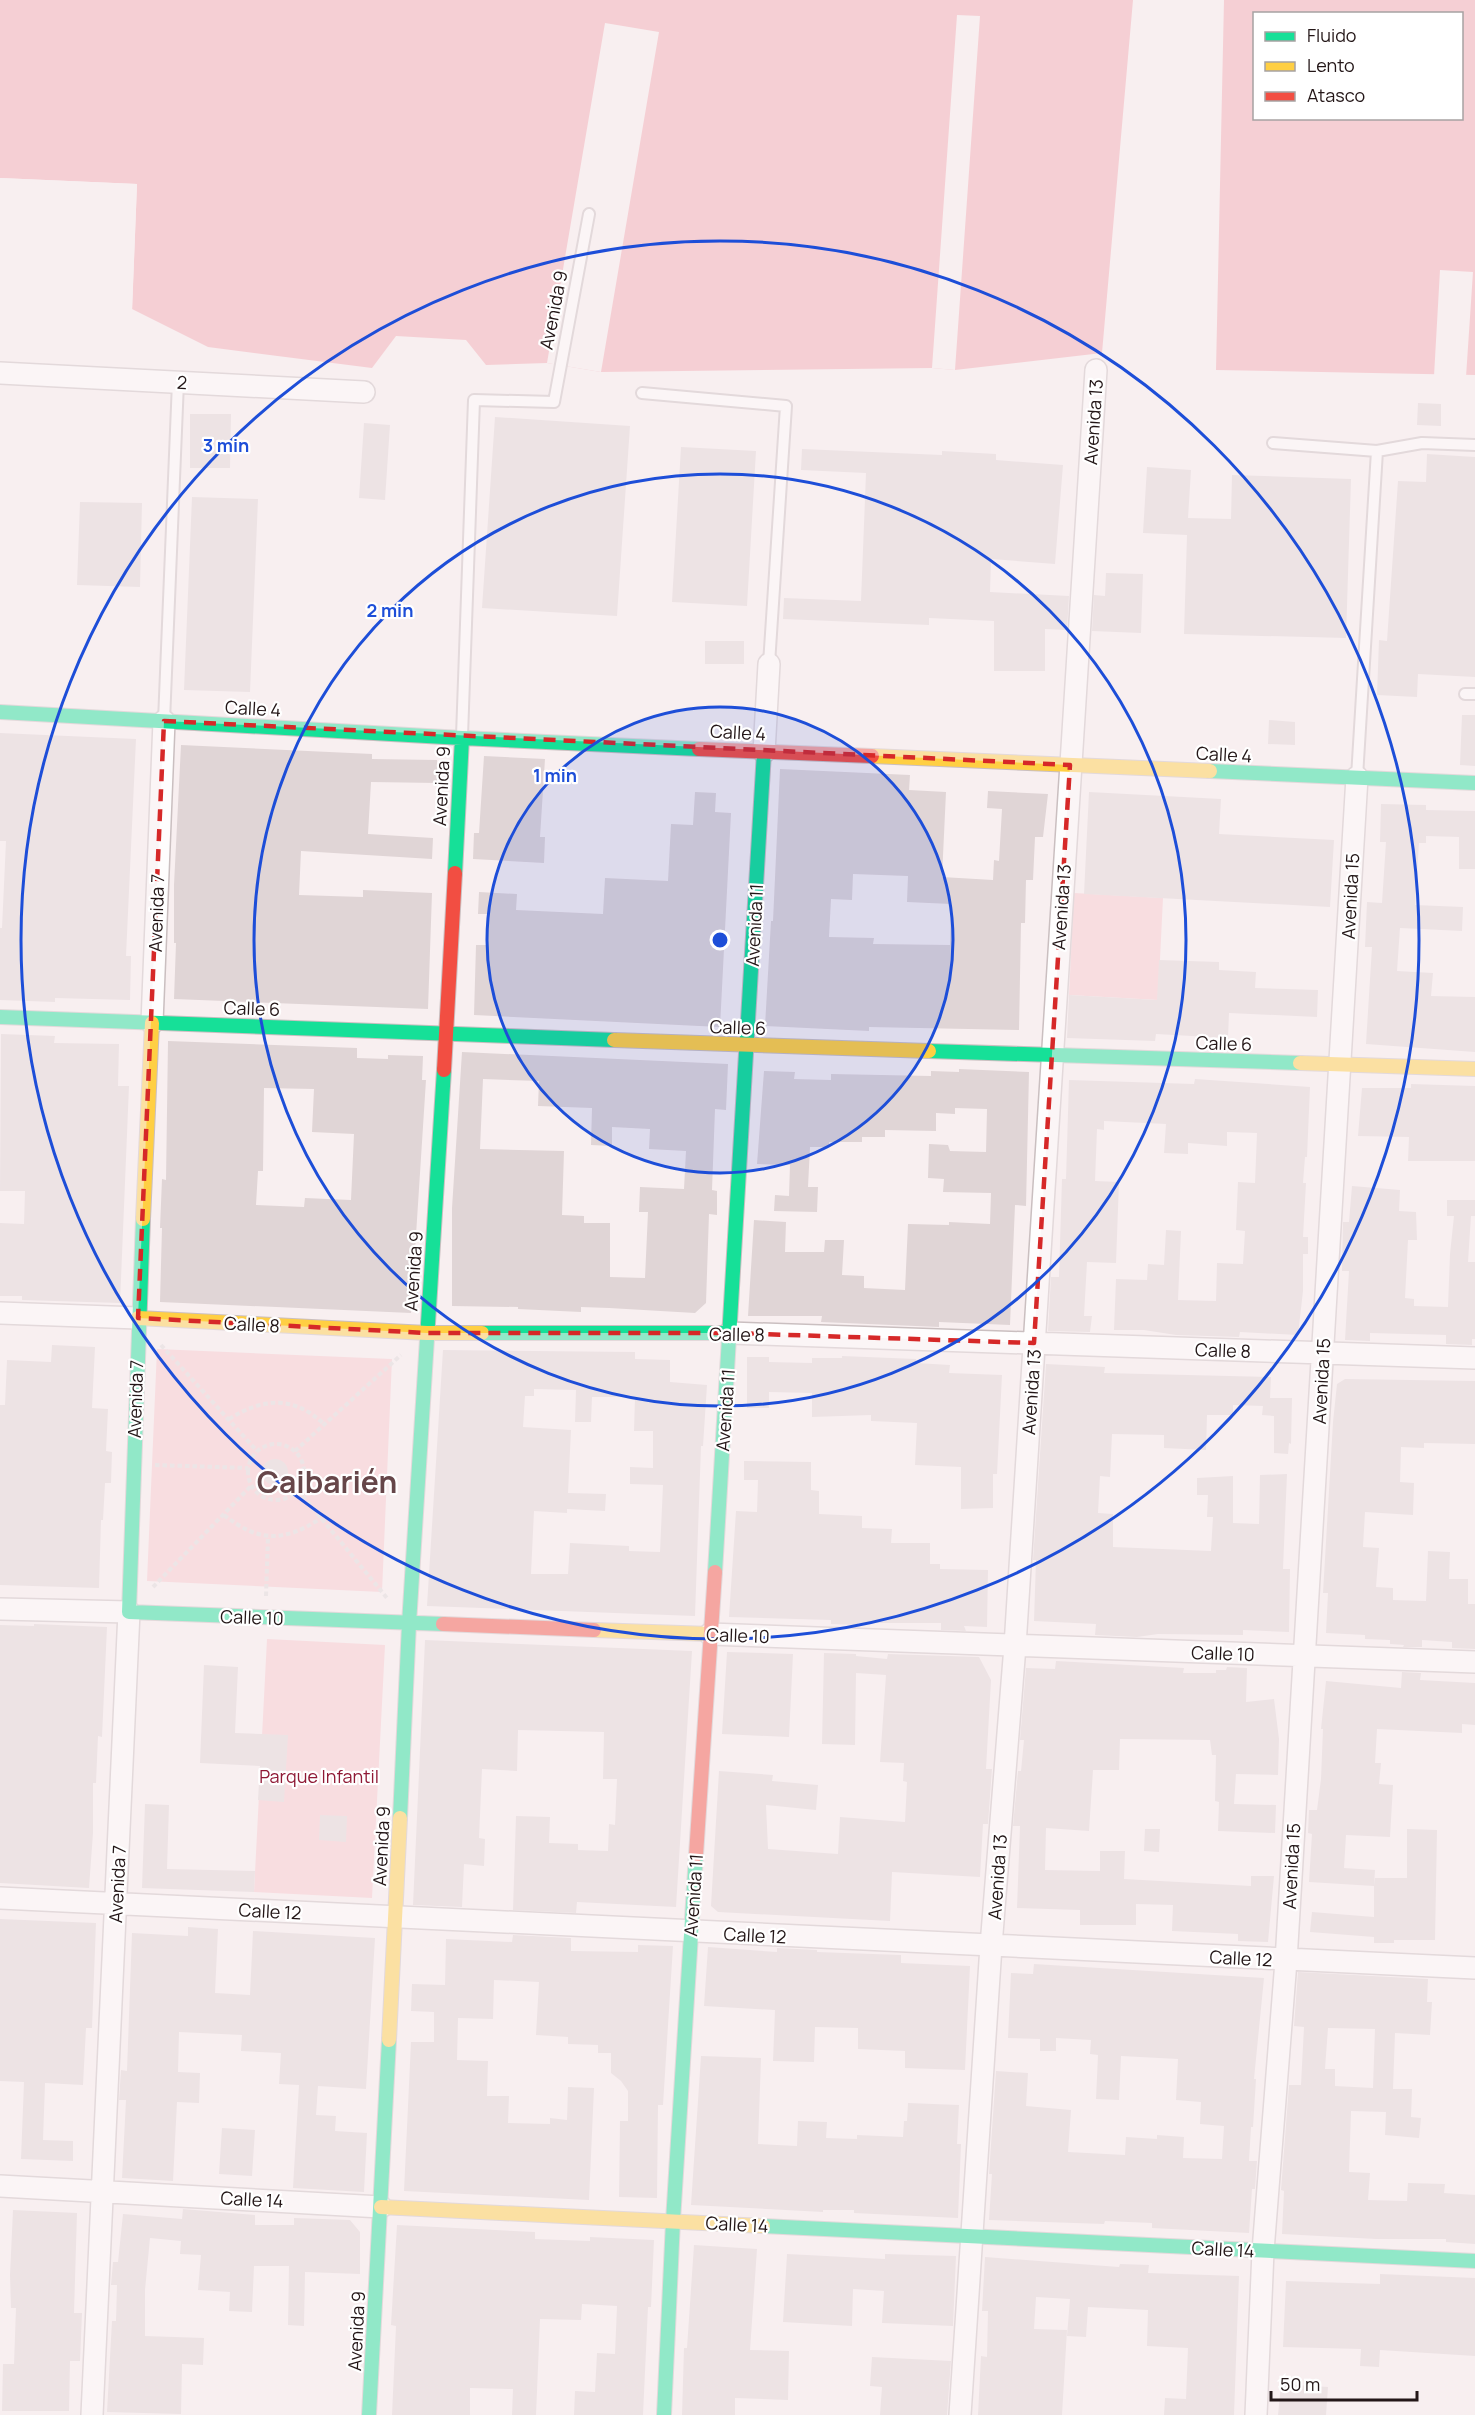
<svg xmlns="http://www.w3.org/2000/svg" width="1475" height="2415" viewBox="0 0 1475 2415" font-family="Manrope,sans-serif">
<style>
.green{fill:#f9c8cd}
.water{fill:#f2a9b1;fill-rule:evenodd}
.pier{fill:#f8eff0}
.building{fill:#e0d5d6;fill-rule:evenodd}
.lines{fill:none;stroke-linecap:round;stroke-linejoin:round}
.lane-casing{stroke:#cabfc0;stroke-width:14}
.street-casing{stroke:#cabfc0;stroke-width:24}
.fast-casing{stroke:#cabfc0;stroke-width:16}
.slow-casing{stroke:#cabfc0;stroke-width:16}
.jam-casing{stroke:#cabfc0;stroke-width:16}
.path{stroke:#dddada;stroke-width:4;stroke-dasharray:4.5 3;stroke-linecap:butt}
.lane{stroke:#fefdfd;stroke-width:10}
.street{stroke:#fefdfd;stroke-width:21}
.fast{stroke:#16e098;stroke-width:14}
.slow{stroke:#ffcf43;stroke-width:14}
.jam{stroke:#f24e42;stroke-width:14}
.marked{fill:none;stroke:#d62828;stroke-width:4.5;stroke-dasharray:12 8;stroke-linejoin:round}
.ring{fill:none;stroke:#1d4ed8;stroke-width:3}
.labels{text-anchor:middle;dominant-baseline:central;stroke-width:4.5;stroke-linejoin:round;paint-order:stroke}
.street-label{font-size:18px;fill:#231617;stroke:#fff}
.park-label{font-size:18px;fill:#8f1935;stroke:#fff}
.town-label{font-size:30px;font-weight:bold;fill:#664649;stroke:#fff}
.centre{fill:#1d4ed8;stroke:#fff;stroke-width:3}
.ring-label{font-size:18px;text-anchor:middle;font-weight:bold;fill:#1d4ed8;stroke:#fff;stroke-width:4.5;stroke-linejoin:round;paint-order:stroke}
</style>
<rect width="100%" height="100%" fill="#f8eff0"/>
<!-- green -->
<path class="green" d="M1074,893L1163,898L1158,1000L1069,995Z
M157,1349L392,1359L382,1592L147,1581Z
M267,1639L385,1645L372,1898L254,1892Z"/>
<!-- water -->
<path class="water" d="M0,0H1133L1102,353L955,370L932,368L601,372L547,363L486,365L466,340L396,336L372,368L208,347L132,309L137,184L0,178Z
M1224,0H1475V375L1216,370ZM1254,14H1462V118H1254Z"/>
<!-- pier -->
<path class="pier" d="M957,15L980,16L955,370L932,368Z
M605,23L659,32L601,372L547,363Z
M0,178L137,184L132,313L129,309L134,187L0,181Z
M1440,270L1473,272L1466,377L1434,376Z"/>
<!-- building -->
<path class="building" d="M1418,403L1441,404V426L1417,425Z
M190,414H231L230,468H190Z
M495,417L630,426L617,616L482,608Z
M364,423L390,425L385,500L359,498Z
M681,447L756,451L747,606L672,602Z
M802,449L942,455V451L996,454V460L1063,465L1055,564L991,559L990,592L1069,596L1067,630L1045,629V671H994V621L929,618V625L783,619L784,598L861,601L866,473L801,470Z
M1427,454L1475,457V677L1418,674L1417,697L1377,695L1379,640L1387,641L1398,481L1426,482Z
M1147,467L1191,470L1188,518L1231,519L1232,475L1351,479L1346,638L1184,634L1187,535L1143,533Z
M192,497L258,499L250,692L184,690Z
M80,502L142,503L140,587L77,585Z
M1106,573L1143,574L1141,633L1092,631L1094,595L1105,596Z
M705,641H744V664H705Z
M1462,715H1475V766L1460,765Z
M1269,720L1295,722V745L1268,744Z
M0,733L136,739L126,956H131L130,1000L55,998V1002L0,1000V928H2L6,841H0Z
M181,745L372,754V759L437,760V783L371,782L368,834L433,838L432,859L301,851L299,895L363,897V890L432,893L428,1009L174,999L176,943H174V885Z
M484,756L545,759L540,837H545L544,863L473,859L474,833H479Z
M780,769L910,775L909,790L946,792L942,877L993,880L994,860L999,861L1002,809L987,808L988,791L1048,794L1043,837H1035L1033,880H1026L1025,923H1021L1019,1030L869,1027V1031L765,1026L771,921H773ZM853,874L908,876L907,902L951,904L950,945L873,944L874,938L829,937L831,899L852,900Z
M695,792L716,793L715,812L731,813L720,1027L474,1015L476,945H486L487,914H478L479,892L517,894L516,910L603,914L605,878L668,881L671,824L693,825Z
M1089,792L1221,799L1219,834L1334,840L1330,907L1084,894Z
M1381,804L1426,805V810L1475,811V869H1459V837L1426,836V843H1419L1415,905L1463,907L1462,931L1400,928L1397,971L1433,973L1431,996L1475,997V1052L1366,1044L1372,947H1365L1367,902L1382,903L1386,842H1380Z
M1159,960L1219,962V970L1256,972L1255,988L1318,990L1317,1017L1229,1013L1228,1038L1156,1034L1155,1041L1067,1038L1069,995L1157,1000Z
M1,1034L55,1036L54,1043L119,1044L118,1086H129L120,1303L22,1300V1296H0V1223L24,1224L25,1191H0Z
M168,1041L357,1048V1058L388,1059V1055L423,1056L422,1080H426L411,1313L160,1302L162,1228H160L162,1179L166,1180ZM264,1088L314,1089L312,1132L354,1134L351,1200L305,1198L304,1207L256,1205L258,1171H263Z
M462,1052L728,1064L726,1110L715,1109L712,1190L717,1191V1215L709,1214L706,1303L695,1313L609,1308L581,1307V1312L518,1309V1307L452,1306V1208ZM483,1079L539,1081L538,1106L592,1108L591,1145L612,1146V1127L650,1129L649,1149L686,1151L684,1189L640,1187L639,1212H648L645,1278L610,1277V1223H584V1216L562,1215L564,1151L480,1149Z
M959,1069L1029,1072L1026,1206L1015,1205L1010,1325L939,1322V1327L821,1322L822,1316H748L754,1220L786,1222L785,1252H824L825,1240H844L842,1275L864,1276V1288L905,1290L908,1224L949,1225V1222L990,1224L991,1193L943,1192L944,1179L928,1178L929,1144L948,1145L950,1151L986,1152L987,1109L955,1108V1114L936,1113V1131L885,1130V1137H862V1142H829V1147H810L808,1187H818L817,1212L774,1211L775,1195L789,1196L790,1165L757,1164L764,1071L795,1072L794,1079L831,1080V1074L931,1076V1071L959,1072Z
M1195,1079L1310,1087L1307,1157H1305L1303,1183H1306L1303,1237H1308V1254H1303V1291L1298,1335L1240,1332L1239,1337L1176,1335L1144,1330H1114L1116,1279L1147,1280L1148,1264L1164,1265L1166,1230L1181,1231L1178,1300L1216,1301L1217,1263L1243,1264L1245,1231L1236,1230L1238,1182L1255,1183L1257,1133L1227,1132V1146L1188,1143V1154L1164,1153L1166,1124L1104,1121V1130L1097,1129L1095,1181L1119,1182L1116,1263L1087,1262L1084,1316H1092L1090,1332L1048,1331L1051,1277H1059L1062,1179H1066L1069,1080L1194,1084Z
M1411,1084L1475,1086V1161H1408L1409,1137L1358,1136L1362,1088H1411Z
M1352,1186L1400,1190L1399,1211L1416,1212L1417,1240H1408L1405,1298L1414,1299V1306L1448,1307L1450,1254L1454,1216H1447V1200H1475V1216H1471L1468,1262H1475V1339H1472V1345L1446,1344V1335L1370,1333V1341L1345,1340L1349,1271H1342L1343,1222H1349Z
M52,1345L95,1347L92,1408L108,1409L106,1451L112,1452L111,1483H105L103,1520H101L99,1588L0,1585V1405H5L7,1360L51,1362Z
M443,1350L635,1352V1359L670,1360V1382L707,1385L703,1446H701L695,1616L427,1606ZM534,1389L576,1390L575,1422H591L592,1397H635L634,1431H653V1468L630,1467V1484L663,1485L660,1552L629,1551V1546L570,1543L568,1574H531L534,1511L567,1513V1509L605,1511L606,1494L568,1493L571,1430L523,1427L525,1396H534Z
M842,1356L916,1359V1363L950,1365L949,1373L1002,1375L997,1474H993V1508L961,1509V1467L915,1465L917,1423L871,1421V1415L812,1417V1393L769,1392V1408H747V1357H769V1362L812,1363V1358H842Z
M1046,1364L1105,1367L1104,1373L1271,1377L1270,1398H1292L1291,1444L1289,1443L1288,1454L1274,1453V1416L1262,1415L1263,1406L1233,1405V1415H1207L1206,1450L1164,1448V1435L1112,1434L1110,1477L1100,1476L1098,1513L1113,1514V1547L1211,1551L1213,1517H1207L1208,1495H1197V1478L1233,1476V1523L1259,1524L1260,1475L1287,1474L1283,1569H1290L1289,1632L1243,1630V1635L1158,1634L1137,1637L1095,1635L1096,1624L1034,1621L1036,1560H1033Z
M1345,1379L1475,1381V1444L1424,1443V1448L1401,1447L1400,1482L1414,1483L1413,1515L1365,1512L1363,1547L1379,1548L1376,1587L1393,1588V1600L1426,1601L1428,1551L1450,1552L1449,1579H1468V1604H1475V1649L1452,1648V1642L1422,1640V1647H1403L1404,1645L1390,1644V1640L1365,1639V1635L1326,1633L1328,1593H1323L1333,1422L1337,1384Z
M262 1472a13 13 0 1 1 26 0a13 13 0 1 1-26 0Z
M744,1461L811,1462V1490L819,1491V1514L862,1516V1528L892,1529L891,1543H930V1564H940V1569L988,1570L987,1627L964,1626L966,1631L941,1630V1623H858V1625L831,1624V1620L729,1617L736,1511L757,1512L758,1480H744Z
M34,1624L107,1627L102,1737L98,1736L96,1783H93V1833L89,1888L0,1883V1625L34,1626Z
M425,1640L692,1651L676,1907L577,1902L576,1913L513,1910L516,1816L550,1817L549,1843L578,1844V1850L608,1851L609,1824L615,1825L617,1779H603L604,1732L518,1730L517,1771L482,1769L479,1838L485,1839L484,1866L464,1864L462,1907L413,1905Z
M727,1652L793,1654L789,1737L722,1734Z
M824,1653L856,1654V1656L887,1659L888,1654L979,1657L991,1680L986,1769H992L988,1824H983L980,1877L892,1872L890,1921L718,1912L711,1906L719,1771L773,1775L772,1781L818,1785L816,1810L766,1805L768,1849L838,1854L840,1817L905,1822L907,1782L903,1781L904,1763L880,1762L886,1675L856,1673L855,1745L822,1744Z
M1056,1661L1184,1668L1183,1673H1216V1670H1226L1227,1667L1247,1668L1246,1702L1274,1699L1279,1739L1278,1775L1236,1774L1234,1804L1276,1805L1275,1833L1218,1831L1219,1802L1215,1801L1216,1755H1212L1210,1740L1120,1739L1119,1770H1093L1089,1831L1046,1828L1045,1870L1100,1871V1851H1125L1124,1879L1251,1886V1876H1274L1268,1942L1238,1941V1934L1172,1931L1173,1905L1136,1904V1925H1080V1910L1017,1908L1020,1826H1013L1018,1771H1021L1024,1740H1020L1026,1668L1055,1669Z
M204,1665L238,1667L235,1733L288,1735L284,1802L258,1800L260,1766L200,1763Z
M1402,1672L1421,1673L1420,1680L1475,1683V1725L1462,1724V1733L1377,1729L1375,1763H1381L1379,1784L1393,1785L1390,1837L1346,1835L1344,1868L1375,1870L1374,1886L1309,1882L1312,1834L1308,1833L1309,1810H1317L1321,1779L1323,1729H1321L1326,1681L1401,1688Z
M145,1804L169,1805L167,1869L255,1871L254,1892L142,1888Z
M320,1815L347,1816L346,1842L319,1840Z
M1145,1829H1160L1159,1852L1144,1851Z
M1407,1829L1437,1830L1435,1940H1394V1943H1374V1937L1310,1932L1312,1912L1374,1917V1878H1407Z
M0,1919L96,1923L92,2028H86L83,2085L45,2083L43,2140L73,2141V2161L21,2159L24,2082L0,2081Z
M188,1927L218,1929L215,1993L250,1995L253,1931L375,1938L366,2089L318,2086L316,2115L336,2116L335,2131L367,2133L364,2192L293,2188L299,2085L279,2084L281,2053L241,2051L242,2035L179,2032L178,2072L200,2073L199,2103L177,2102L173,2181L122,2178L126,2100H119L121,2070L127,2071L132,1933L188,1936Z
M513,1935L571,1938V1951L638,1952V1945L673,1946L663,2105H658L657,2198L619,2197L620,2121H628V2091L621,2081L611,2073V2053H598V2045L568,2044V2037L536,2035L539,1982L494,1980L493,2019L458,2018L457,2060L488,2061L487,2096H509L508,2123L550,2124V2118L567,2120L568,2087L594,2088L589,2200L404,2191L411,2042H434V2012L411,2011L412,1984L445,1985L446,1939L512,1942Z
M708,1947L777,1952V1948L817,1950V1952L901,1955V1963L970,1966L965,2070L905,2068V2051L858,2049V2028L815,2027L814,2062L773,2061L775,2010L704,2006Z
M1034,1964L1264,1978L1254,2079H1256L1253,2127H1251L1249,2161H1257L1255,2189H1252L1249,2233L1152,2228V2223L1105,2221L1104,2224L989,2220L992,2174H989L996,2071L1028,2073L1026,2106L1071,2110L1068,2152L1125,2155L1126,2137L1157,2139V2135L1184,2137L1183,2158L1222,2159L1224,2126L1200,2124L1201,2102L1176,2100L1178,2059L1121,2056L1119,2100L1096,2099L1098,2055L1090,2054L1091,2040L1056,2038V2051H1040V2039L1008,2038L1011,1973L1033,1974Z
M1298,1972L1428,1979L1427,2002H1432L1430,2035L1395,2033L1393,2089H1412L1411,2117L1421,2118L1419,2138L1385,2135L1386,2112L1351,2111L1349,2172L1370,2173L1368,2200L1407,2201L1408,2183L1445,2184L1444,2193L1475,2195V2244L1446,2242V2239H1376L1282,2234L1284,2191L1281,2190L1289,2085H1301L1304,2027L1294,2026ZM1328,2028L1375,2029L1373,2088L1335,2086V2069H1325Z
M701,2056L761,2058L758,2144L797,2146L798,2121L827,2122L826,2138L857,2139V2135L903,2137L904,2121H907L908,2103L959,2105L957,2144H961L958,2218L854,2213V2210H823V2212L691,2205Z
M222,2128L255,2130L252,2176L219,2174Z
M183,2209L255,2215V2225H294V2218L350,2220L360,2232V2274L305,2272L304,2326L288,2325L289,2266H254L252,2312L229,2311L230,2292L198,2290L201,2255L180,2254L181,2241L150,2238L145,2290V2336L204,2338L203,2365L182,2364L181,2414L107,2412L112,2321H116L117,2285H111L113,2262H118L123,2214L182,2219Z
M13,2210L77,2213L74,2313H82L80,2361H70L69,2411H2L3,2364H14L16,2308H11L10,2275Z
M397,2225L535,2232V2239L590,2241V2237L654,2240L651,2307H648L643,2415H574L575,2391L595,2392L597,2353L615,2354L617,2306L582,2304L581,2320L540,2319L536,2415H512L513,2389L470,2388V2415H392L396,2326L391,2325Z
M694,2245L757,2249L750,2350L789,2351L788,2400L735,2398V2415H682L684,2348H687Z
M787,2254L885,2259V2254L956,2256L953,2326L882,2323L884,2291L853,2289L852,2326L783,2322Z
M985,2257L1119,2267L1120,2264L1149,2265L1148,2273L1239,2276L1234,2415H1164L1165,2398L1186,2399L1188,2348L1147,2346L1148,2310L1088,2307L1086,2337L1067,2336L1070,2299L1036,2297L1034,2329L1067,2330L1062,2415H978L981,2356L987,2357L988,2311H982Z
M1380,2274L1475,2278V2356L1380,2350L1379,2367L1360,2366L1361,2349L1283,2347L1286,2281L1380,2284Z
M872,2357L951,2361L947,2415H880L882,2387L870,2386Z
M1281,2384L1328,2387L1326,2415H1278Z"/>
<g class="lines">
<!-- lane casing -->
<g class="lane-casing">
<path id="lane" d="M642,393L786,406L769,664
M1273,443L1377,451L1357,777
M1377,451L1422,443L1475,445
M1465,694H1475
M164,721L178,382
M462,736L474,400L554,402L589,214"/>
</g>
<!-- street casing -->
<g class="street-casing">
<path id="street" d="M0,373L364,392
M764,752L769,664
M152,1023L164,721
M0,1313L138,1318
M730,1333L1475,1358
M0,1609L129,1612L92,2415
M710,1634L1475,1662
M0,1898L1475,1968
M0,2186L381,2207
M960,2415L991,1946L1015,1646L1096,370
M1256,2415L1263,2251L1286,1961L1357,777"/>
</g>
<!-- fast casing -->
<g class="fast-casing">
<path id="fast" d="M0,712L462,738L699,749
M1210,771L1475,783
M455,873L462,738
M0,1017L614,1040
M929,1051L1300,1063
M143,1219L129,1612L443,1624
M482,1333H730
M715,1572L764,752
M400,1818L409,1624L444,1070
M763,2226L1475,2261
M369,2415L389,2040
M664,2415L673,2221L696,1855"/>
</g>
<!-- slow casing -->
<g class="slow-casing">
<path id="slow" d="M872,756L1210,771
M614,1040L929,1051
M1300,1063L1475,1069
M143,1219L152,1023
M138,1318L427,1333H482
M594,1630L710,1634
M389,2040L400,1818
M381,2207L763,2226"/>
</g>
<!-- jam casing -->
<g class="jam-casing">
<path id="jam" d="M699,749L872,756
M444,1070L455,873
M443,1624L594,1630
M696,1855L715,1572"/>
</g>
<!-- path -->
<path class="path" d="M161,1345L257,1451
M229,1419C263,1398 293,1395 324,1424
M248 1472a28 28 0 1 1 56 0a28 28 0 1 1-56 0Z
M295,1451L401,1355
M155,1465L248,1468
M298,1490L387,1598
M224,1515C258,1542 284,1543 321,1518
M153,1587L251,1486
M266,1596L268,1536"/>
<!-- lane -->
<use href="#lane" class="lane"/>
<!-- street -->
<use href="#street" class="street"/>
<!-- fast -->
<use href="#fast" class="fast"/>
<!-- slow -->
<use href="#slow" class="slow"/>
<!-- jam -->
<use href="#jam" class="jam"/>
</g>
<!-- marked area -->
<path d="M0 0H1475V2415H0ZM164,721L1070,765L1034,1343L730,1333H427L138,1318Z" fill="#f8eff0" fill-opacity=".55" fill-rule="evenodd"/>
<path class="marked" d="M164,721L1070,765L1034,1343L730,1333H427L138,1318Z"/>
<!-- distance rings -->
<circle cx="720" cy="940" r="233" fill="#1d4ed8" fill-opacity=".12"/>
<g class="ring">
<circle cx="720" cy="940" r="233"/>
<circle cx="720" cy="940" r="466"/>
<circle cx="720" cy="940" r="699"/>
</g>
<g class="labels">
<!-- street labels -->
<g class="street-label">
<text transform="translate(553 310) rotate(-79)">Avenida 9</text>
<text transform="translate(182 382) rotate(3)">2</text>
<text transform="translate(1093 422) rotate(-86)">Avenida 13</text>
<text transform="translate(253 708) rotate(3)">Calle 4</text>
<text transform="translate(738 732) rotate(3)">Calle 4</text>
<text transform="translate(1224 754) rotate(3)">Calle 4</text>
<text transform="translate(441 786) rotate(-87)">Avenida 9</text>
<text transform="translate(1350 896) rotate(-87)">Avenida 15</text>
<text transform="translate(1061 907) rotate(-86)">Avenida 13</text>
<text transform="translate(156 913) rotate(-88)">Avenida 7</text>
<text transform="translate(754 925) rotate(-87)">Avenida 11</text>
<text transform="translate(252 1008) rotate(2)">Calle 6</text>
<text transform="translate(738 1027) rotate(2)">Calle 6</text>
<text transform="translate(1224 1043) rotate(2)">Calle 6</text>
<text transform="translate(413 1271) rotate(-86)">Avenida 9</text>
<text transform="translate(252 1324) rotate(3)">Calle 8</text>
<text transform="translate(737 1334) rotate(1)">Calle 8</text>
<text transform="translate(1223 1350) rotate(2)">Calle 8</text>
<text transform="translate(1321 1381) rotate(-87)">Avenida 15</text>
<text transform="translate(1031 1392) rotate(-86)">Avenida 13</text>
<text transform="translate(135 1399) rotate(-88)">Avenida 7</text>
<text transform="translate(725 1410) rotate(-86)">Avenida 11</text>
<text transform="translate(252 1617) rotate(2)">Calle 10</text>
<text transform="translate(738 1635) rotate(2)">Calle 10</text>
<text transform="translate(1223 1653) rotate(2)">Calle 10</text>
<text transform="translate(381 1846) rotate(-87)">Avenida 9</text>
<text transform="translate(1291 1866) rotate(-87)">Avenida 15</text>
<text transform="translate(997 1877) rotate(-86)">Avenida 13</text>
<text transform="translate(117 1884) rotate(-87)">Avenida 7</text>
<text transform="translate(693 1895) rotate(-86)">Avenida 11</text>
<text transform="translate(270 1911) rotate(3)">Calle 12</text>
<text transform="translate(755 1935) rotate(3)">Calle 12</text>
<text transform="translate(1241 1958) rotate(3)">Calle 12</text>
<text transform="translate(252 2199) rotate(3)">Calle 14</text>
<text transform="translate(737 2224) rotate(3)">Calle 14</text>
<text transform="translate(1223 2249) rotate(3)">Calle 14</text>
<text transform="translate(356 2331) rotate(-87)">Avenida 9</text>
</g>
<!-- park labels -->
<g class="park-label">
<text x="319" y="1776">Parque Infantil</text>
</g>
<!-- town labels -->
<g class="town-label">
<text x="327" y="1481">Caibarién</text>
</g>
</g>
<circle cx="720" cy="940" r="9" class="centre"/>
<g class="ring-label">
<text x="226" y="452">3 min</text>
<text x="390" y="617">2 min</text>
<text x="555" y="782">1 min</text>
</g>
<!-- legend -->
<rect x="1253" y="12" width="210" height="108" fill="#ffffff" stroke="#a7a2a2" stroke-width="1.5"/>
<rect x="1265" y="32" width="30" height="9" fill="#16e098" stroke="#a7a2a2" stroke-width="1.5"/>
<text x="1307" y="42" font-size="18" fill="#231617">Fluido</text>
<rect x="1265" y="62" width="30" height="9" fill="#ffcf43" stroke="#a7a2a2" stroke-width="1.5"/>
<text x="1307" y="72" font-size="18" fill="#231617">Lento</text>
<rect x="1265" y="92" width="30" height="9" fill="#f24e42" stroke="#a7a2a2" stroke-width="1.5"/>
<text x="1307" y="102" font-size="18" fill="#231617">Atasco</text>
<!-- scale -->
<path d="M1271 2391v9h146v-9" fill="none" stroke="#231617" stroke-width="3"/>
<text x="1280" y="2391" font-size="18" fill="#231617" stroke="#ffffff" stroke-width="4.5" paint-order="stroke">50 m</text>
</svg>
